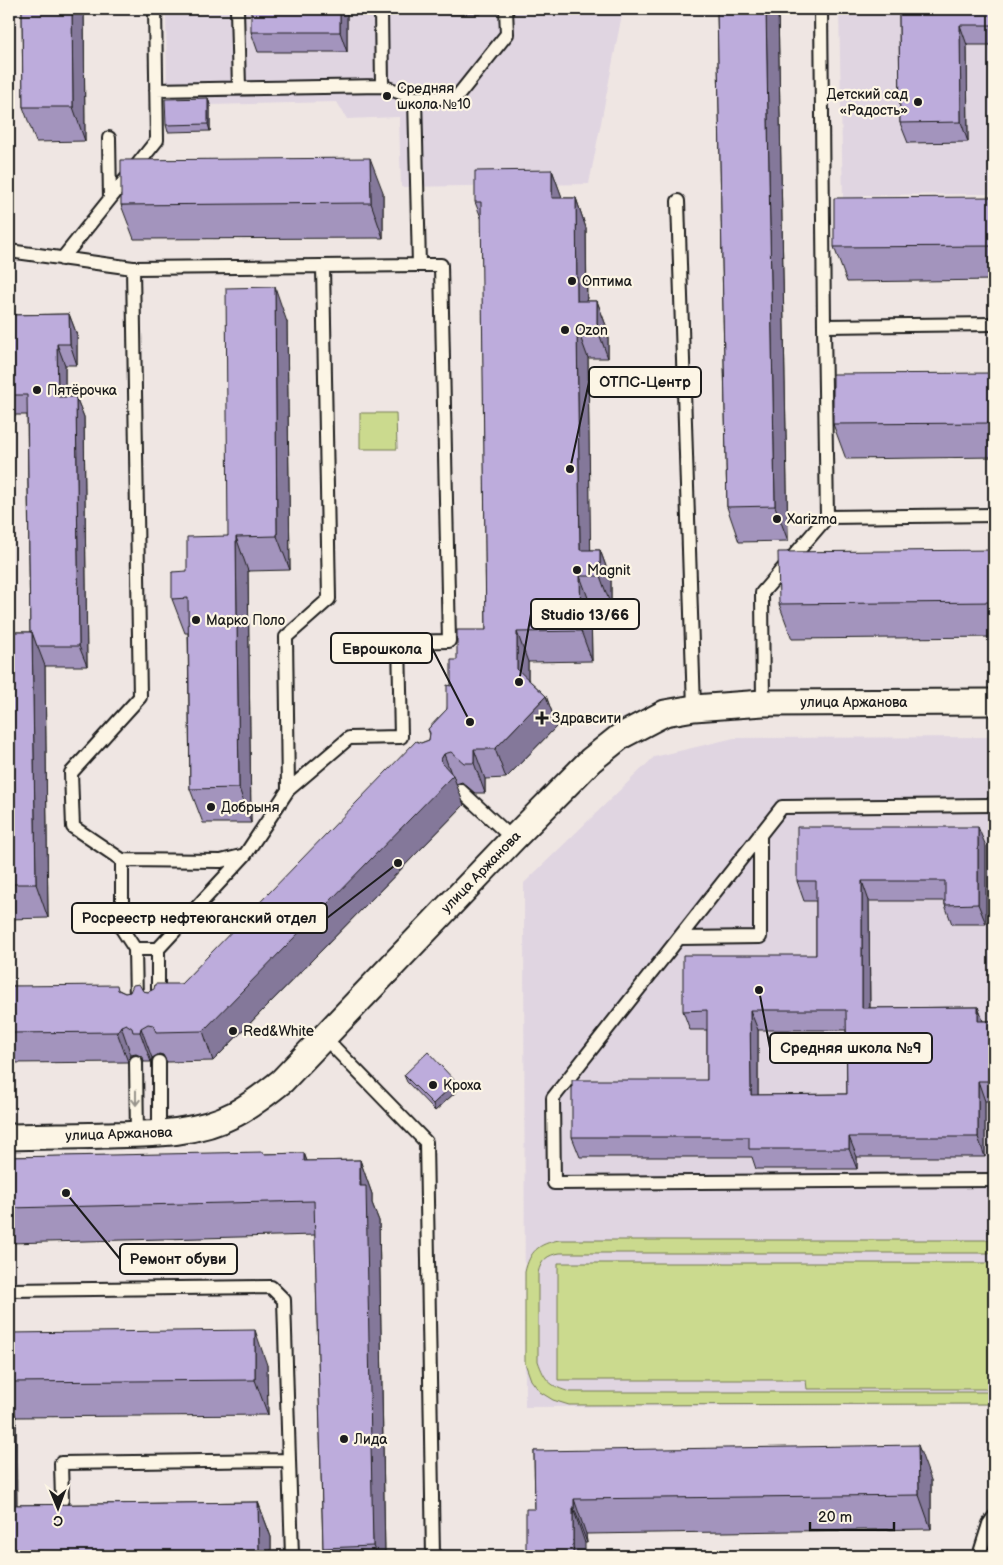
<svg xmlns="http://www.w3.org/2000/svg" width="1003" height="1565" viewBox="0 0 1003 1565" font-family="'Balsamiq Sans',sans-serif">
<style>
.built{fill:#e0d5e1}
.green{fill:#cbda8e;stroke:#747b55}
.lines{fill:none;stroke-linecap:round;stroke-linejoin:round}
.lane-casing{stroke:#1c1c1c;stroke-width:16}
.street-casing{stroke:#1c1c1c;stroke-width:29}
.lane{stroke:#fcf5e5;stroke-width:12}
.street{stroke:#fcf5e5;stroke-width:25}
.wall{fill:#a394bd;stroke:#1c1c1c;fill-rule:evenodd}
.shaded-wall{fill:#84789a;stroke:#1c1c1c}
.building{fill:#bdacdc;stroke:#1c1c1c;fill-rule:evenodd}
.oneway{stroke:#97938b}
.poi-dot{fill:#1c1c1c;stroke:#fcf5e5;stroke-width:2}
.labels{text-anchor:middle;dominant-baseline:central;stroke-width:4.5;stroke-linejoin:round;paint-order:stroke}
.poi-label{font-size:14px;fill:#1c1c1c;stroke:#fcf5e5;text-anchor:start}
.street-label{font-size:14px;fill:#1c1c1c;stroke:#fcf5e5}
.leader{fill:none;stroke:#1c1c1c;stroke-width:2}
.callout-dot{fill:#1c1c1c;stroke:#fcf5e5;stroke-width:2}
.callout{fill:#fcf5e5;stroke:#1c1c1c;stroke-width:2}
.callout-label{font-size:15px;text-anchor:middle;font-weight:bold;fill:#1c1c1c}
</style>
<rect width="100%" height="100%" fill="#efe6e3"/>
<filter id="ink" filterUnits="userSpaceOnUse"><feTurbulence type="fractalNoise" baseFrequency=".02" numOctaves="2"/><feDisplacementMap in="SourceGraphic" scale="10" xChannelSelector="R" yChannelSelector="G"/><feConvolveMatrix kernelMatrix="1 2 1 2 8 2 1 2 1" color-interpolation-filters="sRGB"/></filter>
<g filter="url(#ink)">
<!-- built -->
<path class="built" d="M166,9H623L589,184L401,187L399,117L347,119L337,102L167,106Z
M839,9H994V194L863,195V201H843Z
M994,737V1405L525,1407L524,883L654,757L734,738Z"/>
<!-- green -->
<path class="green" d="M360,413H396L397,449H360Z
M559,1240H994V1253H560C547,1255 541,1260 538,1273V1361C545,1381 550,1386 570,1392H994V1404L569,1405L553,1400L540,1392L531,1380L525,1363V1272C530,1251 538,1244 559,1240Z
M558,1263H994V1389H807L806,1380H558Z"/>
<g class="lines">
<!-- lane casing -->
<g class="lane-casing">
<path id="lane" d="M237,9L239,88
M821,9L824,326
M382,86L415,98
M156,90L382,86L381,9
M109,138L110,199
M678,201L694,708
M9,251L133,268
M62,259L157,140L155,9
M419,265L133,268L140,697L71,773L73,827L122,860L221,861L245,855L288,790L349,738L401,737L399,642L449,641L441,265H419L415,98H456L507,34L506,9
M827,517L824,326L994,324
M763,703L762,593L827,517L994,515
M288,790L286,637L329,599L323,267
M460,790L513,839
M994,805L782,807L553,1098L554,1183L994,1180
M122,860V929L135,949H158L245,855
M679,938L760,937V834
M135,949L136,1001
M158,949V1002
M324,1037L426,1142L433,1556
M136,1062L137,1135
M159,1062V1134
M9,1290L271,1287L284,1300L292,1556
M62,1500L61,1463L289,1460
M979,1556L989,1524L994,1517"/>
</g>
<!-- street casing -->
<g class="street-casing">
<path id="street" d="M9,1137C41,1136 73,1136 104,1135C148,1134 195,1135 235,1114C252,1105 267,1093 282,1081L513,839L591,760L621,736L665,713L694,708L763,703L994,702"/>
</g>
<!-- lane -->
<use href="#lane" class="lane"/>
<!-- street -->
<use href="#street" class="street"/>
</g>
<!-- wall -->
<path class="wall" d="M22,9H84L85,141L36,142L23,107Z
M347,9V52H258L251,32Z
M411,9H481V14H413Z
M717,9H778L788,541L739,542L727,507Z
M899,9H994V45H967L968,142L908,143L900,123Z
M208,98L210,105V131L168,132L166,125Z
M552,170L562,198H576L586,228L587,301H597L608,331V358H588L590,550H600L611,580V606H591L592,661L528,662V679L546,696L557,726L506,778L485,779V793H475L462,782L456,784L464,805L213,1061L167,1062L163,1055L159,1054L152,1058L151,1062H144L143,1057L136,1054L131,1055L128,1062L9,1063V986L119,990L125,993L143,991L148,992L181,984L421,743L429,740L430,735L428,729L447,709L451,686L457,660L486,630L482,220L475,202Z
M383,192V238L134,239L121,205Z
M994,197V280L847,282L834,247Z
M69,314L77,335V365H65V397H76L84,417L87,666H45L48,918L9,919V632H30L27,415H9V315Z
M287,322L290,570L248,571L251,823H203L190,789L188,633H185L172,599L187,571L228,536Z
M994,373V457L846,459L833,424Z
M994,550V637L792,639L779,604Z
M986,846V924H952L945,905V901H869L870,1008L978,1007L983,1021H994V1101H985V1157H857V1169H756L752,1157H580L572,1137L707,1080V1030H690L683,1011L816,955V901H804L797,881ZM758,1030H846L847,1094L758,1095Z
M404,1075L459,1089L435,1111L407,1082Z
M304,1153L307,1161L360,1160L372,1194V1203L379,1221L385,1556H326L323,1548L315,1235L9,1243V1157L264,1154Z
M9,1333L267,1365L268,1415L16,1417L17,1505L258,1502L271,1537V1556H9Z
M534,1451L931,1480V1529L586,1534L587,1543H585L535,1509Z"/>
<!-- shaded-wall -->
<path class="shaded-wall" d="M72,9H84L85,141L73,107Z
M340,9H347V52L340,32Z
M766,9H778L788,541L775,506Z
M960,25L967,45L968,142L961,122Z
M208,98L210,105V131L208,124Z
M370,158L383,192V238L371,203Z
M552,170L563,200L552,198Z
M576,198L586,228L587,328L577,301Z
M275,287L287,322L290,570L277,536Z
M597,301L608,331V358L597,328Z
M69,314L77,335V365L70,344Z
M577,328L588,358L591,576L580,550Z
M57,344L65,365V417L58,397Z
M76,397L84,417L87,666L79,646Z
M236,537L248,571L251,823L239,788Z
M600,550L611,580V606L600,576Z
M580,576L591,606L592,661L581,631Z
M32,632L45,666L48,918L36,884Z
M517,632L528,662V698L517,669Z
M546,696L557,726L506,778L495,749Z
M474,749L485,779V793L474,763Z
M444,754L452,776L453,775L464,805L213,1061L203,1031L442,763L441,759Z
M978,827L986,846V924L978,904Z
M862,881L869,901L870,1027L862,1008Z
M978,1007L985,1027L978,1021Z
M750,1010L758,1030V1115L751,1095Z
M121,1026L131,1055L128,1062L117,1032Z
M141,1028L152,1058L151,1062L140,1032Z
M978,1081L985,1101V1157L978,1137Z
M456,1082L459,1089L435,1111L433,1104Z
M849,1137L857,1157V1169L849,1149Z
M304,1153L316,1187L304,1161Z
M360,1160L372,1194V1203L379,1221L385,1556H377L373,1546Z
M255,1330L267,1365L268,1415L255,1380Z
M9,1397L16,1417L17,1540L9,1516Z
M918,1445L931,1480V1529L919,1495Z
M574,1499L586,1534L587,1543L574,1508Z
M258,1502L271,1537V1556H260L259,1554Z
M573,1508L585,1543V1556H573Z"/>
<!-- building -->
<path class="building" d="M22,9H72L73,107H23Z
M251,9H340V32H251Z
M717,9H766L775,506L727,507Z
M899,9H994V25H960L961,122L900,123Z
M208,98V124L166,125L165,99Z
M370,158L371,203L121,205V160Z
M552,170V198H576L577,301H597V328H577L580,550H600V576H580L581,631L517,632V669L546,696L495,749H474V763H464L451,752L444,754L441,759L442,763L453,775L203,1031L156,1032L153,1025L148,1024L141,1028L140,1032H133L132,1028L126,1024L121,1026L117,1032L9,1033V986L117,985L118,990L125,993L130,992L133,985L139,984L143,991L148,992L154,989L155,984H181L416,741L421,743L429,740L430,733L428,729L447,709V685L451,686V660H457V630H486L481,202H475V171Z
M994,197V246L834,247V198Z
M275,287L277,536L236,537L239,788L190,789L188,598L172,599V572L187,571V537L228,536L226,288Z
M69,314L70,344H57L58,397H76L79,646H37L32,632H30L27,395H9V315Z
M994,373V423L833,424V374Z
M994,550V602L779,604L778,552Z
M9,632H32L36,884H9Z
M797,827H978V904L945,905V881H862V1008L978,1007V1021H994V1081H978V1137H849V1149H749V1137H572V1080H707V1010L683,1011V955H816V881H797ZM750,1010H846L847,1094L751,1095Z
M428,1052L456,1082L433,1104L404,1075Z
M263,1152L264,1154L304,1153V1161L360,1160V1186H366L373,1546L323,1548L314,1201L9,1208V1157Z
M255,1330V1380L9,1382V1333Z
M918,1445L919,1495L574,1499V1508H573V1556H526V1509H535L534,1451Z
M258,1502L259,1554L9,1556V1505Z"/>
<!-- one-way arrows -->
<defs><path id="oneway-shaft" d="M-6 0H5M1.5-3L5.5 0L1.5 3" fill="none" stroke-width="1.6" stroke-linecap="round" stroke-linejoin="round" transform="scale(1.25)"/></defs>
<use class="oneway" href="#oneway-shaft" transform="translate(136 1098) rotate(90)"/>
</g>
<!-- markers -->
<g class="poi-dot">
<circle cx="387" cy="96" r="5"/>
<circle cx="918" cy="102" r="5"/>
<circle cx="572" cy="281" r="5"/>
<circle cx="565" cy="330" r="5"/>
<circle cx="37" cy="390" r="5"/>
<circle cx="777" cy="519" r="5"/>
<circle cx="577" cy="570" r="5"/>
<circle cx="196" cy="620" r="5"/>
<path d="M539.5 710.5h5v5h5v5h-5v5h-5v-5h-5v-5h5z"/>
<circle cx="211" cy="807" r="5"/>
<circle cx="233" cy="1031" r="5"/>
<circle cx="433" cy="1085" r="5"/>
<circle cx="344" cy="1439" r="5"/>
</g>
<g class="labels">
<!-- poi labels -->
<g class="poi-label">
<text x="397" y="88">Средняя<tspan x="397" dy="16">школа №10</tspan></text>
<text x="908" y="94" text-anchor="end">Детский сад<tspan x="908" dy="16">«Радость»</tspan></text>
<text x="582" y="281">Оптима</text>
<text x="575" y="330">Ozon</text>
<text x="47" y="390">Пятёрочка</text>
<text x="787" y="519">Xarizma</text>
<text x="587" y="570">Magnit</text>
<text x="206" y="620">Марко Поло</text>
<text x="552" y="718">Здравсити</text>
<text x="221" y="807">Добрыня</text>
<text x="243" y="1031">Red&amp;White</text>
<text x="443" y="1085">Кроха</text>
<text x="354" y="1439">Лида</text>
</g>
<!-- street labels -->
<g class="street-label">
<text x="854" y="702">улица Аржанова</text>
<text transform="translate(481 872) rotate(-46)">улица Аржанова</text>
<text transform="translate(119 1134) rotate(-2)">улица Аржанова</text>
</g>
</g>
<!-- callouts -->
<path class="leader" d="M570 469L589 382M519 682L531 614M470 722L432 648M398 863L327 918M759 990L770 1048M66 1193L120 1259"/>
<g class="callout-dot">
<circle cx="570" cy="469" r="5"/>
<circle cx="519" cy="682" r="5"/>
<circle cx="470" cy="722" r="5"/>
<circle cx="398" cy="863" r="5"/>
<circle cx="759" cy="990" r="5"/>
<circle cx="66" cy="1193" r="5"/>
</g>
<g class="callout">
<rect x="589" y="367" width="112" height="30" rx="5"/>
<rect x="531" y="599" width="108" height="30" rx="5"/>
<rect x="331" y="633" width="101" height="30" rx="5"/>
<rect x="72" y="903" width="255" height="30" rx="5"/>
<rect x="770" y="1033" width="162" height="30" rx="5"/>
<rect x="120" y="1244" width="117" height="30" rx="5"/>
</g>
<g class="callout-label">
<text x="645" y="387">ОТПС-Центр</text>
<text x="585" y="620">Studio 13/66</text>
<text x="382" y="654">Еврошкола</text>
<text x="199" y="923">Росреестр нефтеюганский отдел</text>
<text x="851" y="1053">Средняя школа №9</text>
<text x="178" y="1264">Ремонт обуви</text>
</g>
<!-- margin -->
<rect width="1003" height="1565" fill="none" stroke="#fcf5e5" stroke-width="30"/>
<rect x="15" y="15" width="973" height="1535" fill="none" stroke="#1c1c1c" stroke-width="2" filter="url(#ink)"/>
<!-- north arrow -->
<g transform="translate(58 1508) rotate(179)" stroke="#fcf5e5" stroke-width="4" paint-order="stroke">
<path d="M0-4L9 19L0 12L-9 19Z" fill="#1c1c1c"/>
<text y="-8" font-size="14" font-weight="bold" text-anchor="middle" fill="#1c1c1c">С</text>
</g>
<!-- scale -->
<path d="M810 1522v8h84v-8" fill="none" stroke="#1c1c1c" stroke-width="2.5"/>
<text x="818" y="1522" font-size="15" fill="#1c1c1c" stroke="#fcf5e5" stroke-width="4" paint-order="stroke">20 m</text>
</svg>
